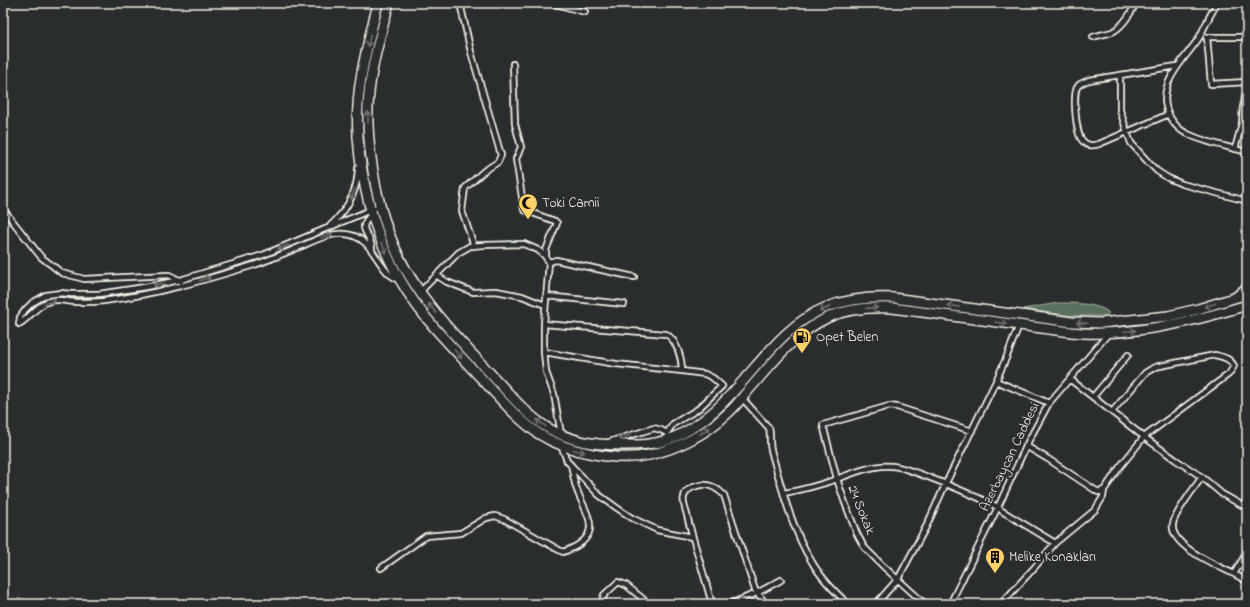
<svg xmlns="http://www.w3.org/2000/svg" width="1250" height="607" viewBox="0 0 1250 607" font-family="'Indie Flower',sans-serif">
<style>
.green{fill:#586f5c;stroke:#a6b0a2}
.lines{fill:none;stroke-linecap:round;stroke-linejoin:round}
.street-casing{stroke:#f4f1e8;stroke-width:8}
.highway-casing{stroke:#f4f1e8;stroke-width:12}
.street{stroke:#2a2d2e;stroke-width:4.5}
.highway{stroke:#2a2d2e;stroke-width:9}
.oneway{stroke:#71726f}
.labels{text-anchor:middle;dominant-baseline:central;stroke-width:4;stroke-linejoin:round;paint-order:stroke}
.poi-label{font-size:14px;fill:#f4f1e8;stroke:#2a2d2e;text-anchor:start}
.street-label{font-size:14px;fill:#f4f1e8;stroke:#2a2d2e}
</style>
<rect width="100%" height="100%" fill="#2a2d2e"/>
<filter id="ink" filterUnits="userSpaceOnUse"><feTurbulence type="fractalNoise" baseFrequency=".025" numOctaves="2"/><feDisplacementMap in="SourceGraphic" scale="8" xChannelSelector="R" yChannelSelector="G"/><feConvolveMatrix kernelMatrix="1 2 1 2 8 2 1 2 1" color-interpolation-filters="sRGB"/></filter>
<g filter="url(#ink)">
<!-- green -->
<path class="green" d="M1058,303C1072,303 1097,303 1108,312V316H1074L1023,309Z"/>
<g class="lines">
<!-- street casing -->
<g class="street-casing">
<path id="street" d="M460,3L471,52L501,155L498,162L484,171L465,188L462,211L474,246
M552,3L585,12
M1217,3C1214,9 1210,15 1207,22C1204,27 1202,33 1199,38C1183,62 1152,87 1171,119C1175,125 1179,130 1186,133C1205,143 1226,146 1247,152
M1093,37C1099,35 1106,34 1112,32C1122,27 1131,13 1136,3
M1206,37H1247
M1207,37L1211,84L1247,82
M513,64L515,124L521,147L516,159L524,210L555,221L557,223L546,250V257
M1120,76V110L1127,132L1131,143L1149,163L1157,171L1168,178L1182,184L1247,201
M1169,114L1099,144C1093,146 1086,146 1082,140C1076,134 1072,92 1078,86C1080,83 1085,82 1089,80L1177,66
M1235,149L1242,123L1243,107L1247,89
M3,209L41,257L62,273L84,279L169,275L181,281
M372,214C354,231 372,232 372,250
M330,226C347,210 358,191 358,168
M549,262L556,260L634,277
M436,275L447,282L473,292L496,291L522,296L545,305
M420,292L458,253L470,246L484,245L524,244L538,250L544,255L549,262L544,324V352L616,364L682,371L705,374L713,378L722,386L698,409L673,424L667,433L668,441
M546,296L624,304
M1234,296L1242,289L1247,286
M19,324C30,318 36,305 50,301C59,298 68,302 77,302C86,302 95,302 104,301C156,294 205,280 254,265C269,260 283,254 297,248C312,242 329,232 345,234C369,236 374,258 388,273C391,276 395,278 398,280
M19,324L20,317L25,310L32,303L46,295L61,293L71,294H99L145,287L180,280L263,255L380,206
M544,324L666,334C677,340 682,359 682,371
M544,352L546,372L554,394L561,434
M1071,380L1144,437L1176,460L1202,477L1222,494L1247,508
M996,381L1049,403
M1093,397L1128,355
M742,398L769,428C771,435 769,442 771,450C781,486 792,530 812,562C821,578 835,592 848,604
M609,442L654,428L661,430L667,433
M561,445L567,461L599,495L617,508L632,518L657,530L692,537
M1026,446L1048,459L1098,492L1104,490L1119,468L1144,437L1229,374L1234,366C1230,358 1223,357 1215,355L1155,367L1145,373L1112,412
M1202,477C1195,487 1174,514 1173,524C1169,546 1218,566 1234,574
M784,493C802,490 820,485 837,479C850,474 862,469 875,467C897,463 908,470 928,477C952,486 975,496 998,507L1002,511L1055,543
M1247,552L1234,574L1247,581
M381,568L426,536L461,533L486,518L495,516L504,519L559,550L563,552C580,546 596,536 588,516C585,507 580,499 577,490C574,482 573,473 571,465
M603,604L602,602L604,595L618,582L626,585L649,604
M712,604C704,574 694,545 687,515C686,510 682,502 684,497C685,491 691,487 697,486C708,482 717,488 724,495L755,590L766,604
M730,604L757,593L781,580
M876,604L898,579L927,525L946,483L996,381L1007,356L1019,325
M925,604L883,566L864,547L857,534L844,500L837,479L823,425L889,406L897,407L972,431
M950,604L998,507L1029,440L1049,403L1109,333
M1001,604L1034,568L1055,543L1095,510L1103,497L1104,490"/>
</g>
<!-- highway casing -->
<g class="highway-casing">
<path id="highway" d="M378,3C370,37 360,70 358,105C356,133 360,164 366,191C374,227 387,260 407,291C427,323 455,350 481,378C499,397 517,419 539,434C567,452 617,462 649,455C679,448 706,434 728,413C735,407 740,400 746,393C771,365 795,332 829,317C849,308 871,307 892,308L1071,332C1081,333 1092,334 1102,333C1154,331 1198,320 1247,305
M389,3C380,37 369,72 368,108C367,134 371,162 376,188C383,222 396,257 416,286C436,317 463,344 488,371C506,390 524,413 546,427C571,442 595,445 623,445C639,445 653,445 667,440C737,416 762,333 827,307C848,299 870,297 893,298L1072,322L1101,323L1168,316L1198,309L1247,294"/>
</g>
<!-- street -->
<use href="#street" class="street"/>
<!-- highway -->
<use href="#highway" class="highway"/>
</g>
<!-- one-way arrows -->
<defs><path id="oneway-shaft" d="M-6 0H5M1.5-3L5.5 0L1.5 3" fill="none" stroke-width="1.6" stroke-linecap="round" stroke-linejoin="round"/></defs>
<g class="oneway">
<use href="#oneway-shaft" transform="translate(369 41) rotate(104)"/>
<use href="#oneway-shaft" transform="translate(368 117) rotate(-91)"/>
<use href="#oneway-shaft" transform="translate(353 194) rotate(112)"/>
<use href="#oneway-shaft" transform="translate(327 236) rotate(-17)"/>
<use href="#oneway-shaft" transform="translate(283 247) rotate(157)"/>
<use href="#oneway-shaft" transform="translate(384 248) rotate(65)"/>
<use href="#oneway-shaft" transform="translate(205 279) rotate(-17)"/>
<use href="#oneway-shaft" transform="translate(159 284) rotate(169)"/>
<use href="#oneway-shaft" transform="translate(50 302) rotate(-17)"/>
<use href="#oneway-shaft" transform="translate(1210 305) rotate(162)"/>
<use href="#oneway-shaft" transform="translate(953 306) rotate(-172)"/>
<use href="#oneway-shaft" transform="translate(432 308) rotate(-127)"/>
<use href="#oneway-shaft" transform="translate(872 308) rotate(-4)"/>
<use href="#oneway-shaft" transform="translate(825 309) rotate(156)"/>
<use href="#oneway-shaft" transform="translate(1001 323) rotate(8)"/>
<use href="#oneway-shaft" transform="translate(1082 323) rotate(-177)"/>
<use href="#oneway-shaft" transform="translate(1130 331) rotate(-5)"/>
<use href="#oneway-shaft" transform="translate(458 354) rotate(48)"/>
<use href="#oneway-shaft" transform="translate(541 423) rotate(-142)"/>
<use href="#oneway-shaft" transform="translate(705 431) rotate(-33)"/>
<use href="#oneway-shaft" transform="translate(624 437) rotate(163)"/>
<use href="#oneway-shaft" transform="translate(579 451) rotate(14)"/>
</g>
</g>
<!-- icons -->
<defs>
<g id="mosque-pin" transform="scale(1)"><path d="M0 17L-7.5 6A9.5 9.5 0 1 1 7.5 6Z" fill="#ffd166" stroke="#2a2d2e"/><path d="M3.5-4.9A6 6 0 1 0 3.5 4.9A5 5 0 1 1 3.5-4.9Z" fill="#111"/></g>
<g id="fuel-pin" transform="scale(1)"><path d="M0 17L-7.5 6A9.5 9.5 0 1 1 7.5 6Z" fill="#ffd166" stroke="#2a2d2e"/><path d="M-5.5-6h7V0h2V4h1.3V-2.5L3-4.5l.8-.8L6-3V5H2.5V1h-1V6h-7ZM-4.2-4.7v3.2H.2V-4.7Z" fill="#111"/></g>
<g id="building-pin" transform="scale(1)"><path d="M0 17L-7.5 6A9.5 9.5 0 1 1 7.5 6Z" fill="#ffd166" stroke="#2a2d2e"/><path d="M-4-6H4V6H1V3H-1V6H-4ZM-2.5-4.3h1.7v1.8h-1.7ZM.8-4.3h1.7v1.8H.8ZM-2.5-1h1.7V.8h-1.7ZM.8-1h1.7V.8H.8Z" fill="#111"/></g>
</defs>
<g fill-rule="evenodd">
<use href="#mosque-pin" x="528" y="203"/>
<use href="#fuel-pin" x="802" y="337"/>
<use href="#building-pin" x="995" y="557"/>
</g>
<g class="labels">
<!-- poi labels -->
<g class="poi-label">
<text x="542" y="203">Toki Camii</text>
<text x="816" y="337">Opet Belen</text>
<text x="1009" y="557">Melike Konakları</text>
</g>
<!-- street labels -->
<g class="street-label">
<text transform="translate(1010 457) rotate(-64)">Azerbaycan Caddesi</text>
<text transform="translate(861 510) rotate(68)">24 Sokak</text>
</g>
</g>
<!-- margin -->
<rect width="1250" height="607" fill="none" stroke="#2a2d2e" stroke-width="16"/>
<rect x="8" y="8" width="1234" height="591" fill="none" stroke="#f4f1e8" stroke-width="1.5" filter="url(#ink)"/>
</svg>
